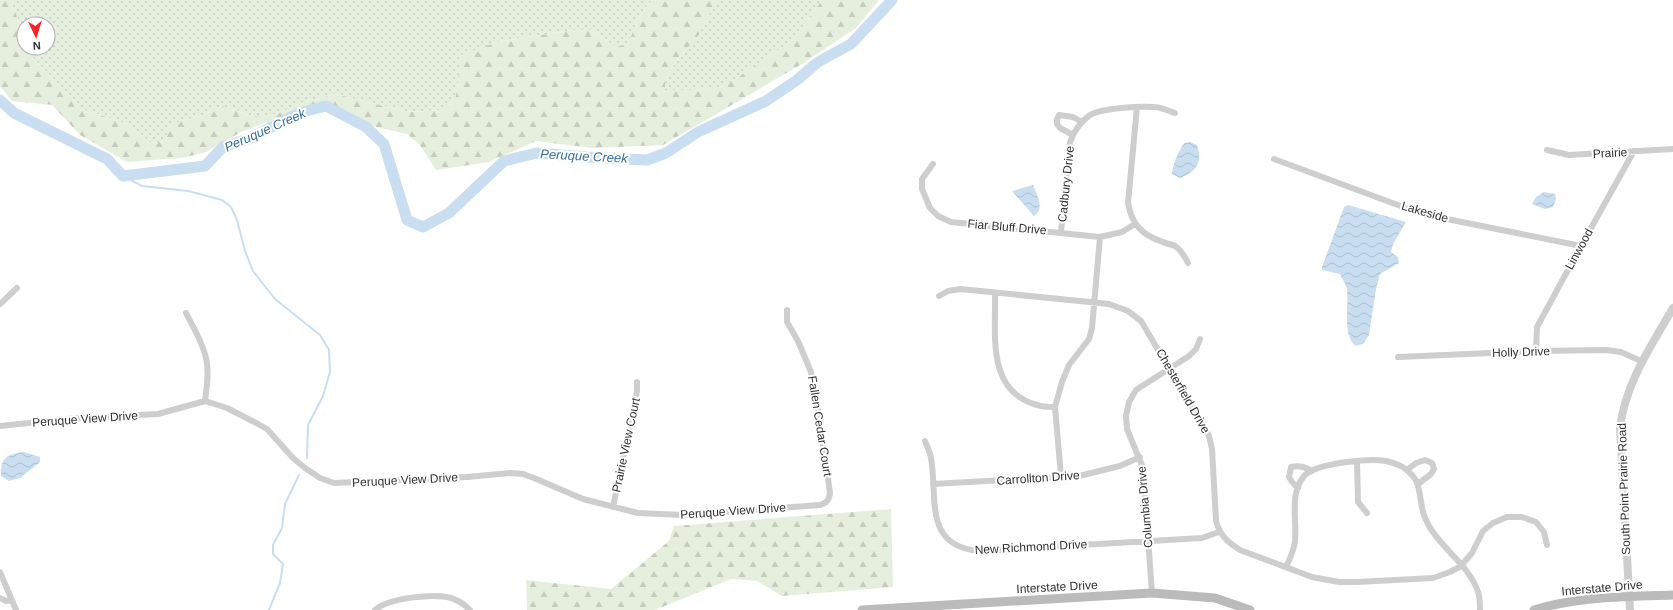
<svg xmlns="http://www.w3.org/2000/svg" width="1673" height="610" viewBox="0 0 1673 610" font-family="Helvetica,sans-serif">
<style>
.grass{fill:url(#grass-dots)}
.forest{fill:url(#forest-firs)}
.water{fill:url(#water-waves)}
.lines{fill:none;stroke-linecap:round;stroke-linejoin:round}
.stream{stroke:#c9def0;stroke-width:2}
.river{stroke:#c9def0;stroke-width:11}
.minor{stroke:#cecece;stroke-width:6}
.tertiary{stroke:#cecece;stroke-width:8}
.secondary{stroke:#bbb;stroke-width:9}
.labels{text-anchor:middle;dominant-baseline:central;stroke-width:4;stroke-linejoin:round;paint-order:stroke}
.street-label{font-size:12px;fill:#313131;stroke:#fff}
.water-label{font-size:13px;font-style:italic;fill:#366e9c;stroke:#fff}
</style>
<defs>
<pattern id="grass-dots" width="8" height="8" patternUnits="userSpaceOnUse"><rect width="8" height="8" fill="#e6efde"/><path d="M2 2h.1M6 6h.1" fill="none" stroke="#c6cdbf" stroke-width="1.8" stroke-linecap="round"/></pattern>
<pattern id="forest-firs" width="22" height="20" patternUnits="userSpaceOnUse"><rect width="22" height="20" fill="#e6efde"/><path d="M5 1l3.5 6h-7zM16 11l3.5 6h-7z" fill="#c6cdbf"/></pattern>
<pattern id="water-waves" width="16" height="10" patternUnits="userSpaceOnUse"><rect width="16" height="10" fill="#c9def0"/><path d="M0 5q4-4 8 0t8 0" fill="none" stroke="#adbfce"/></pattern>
</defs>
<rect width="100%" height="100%" fill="#fff"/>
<!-- grass -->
<path class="grass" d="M11,0H652C640,12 634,27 629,43L616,47L592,30H572L497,42L462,55L456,96L451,104L443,110L409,112L335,94L301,103L283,112L265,117L251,116L242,113L235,109L222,106L203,115L172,124L165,141L151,143L125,123L84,110L31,56L28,48H48V24H24V36Z
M716,0H822L793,40L737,78L717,89L665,91C665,67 685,54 697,36C705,25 710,12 716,0Z"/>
<!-- forest -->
<path class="forest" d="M0,0H11L24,36V48H28L31,56L84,110L125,123L151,143L165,141L172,124L203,115L222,106L235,109L242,113L251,116L265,117L283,112L301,103L335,94L409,112L443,110L451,104L456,96L461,55L497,42L572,30H592L616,47L629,43C634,27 640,12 652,0H716C710,12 705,25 698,36C685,53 665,67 665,90L717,89L737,78L793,40L822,0H879L856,28L802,64L663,145L592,148L536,141L489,162L436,170L420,145L407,134L376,127L341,111L328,101L305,108L241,132L206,152L182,158L127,162L80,135L52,105L12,101L0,86Z
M891,509L893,587L782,596L757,581L731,579L655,610H527L526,580L611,589L669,541L674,526Z"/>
<!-- water -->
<path class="water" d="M1190,142L1197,145C1203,163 1196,172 1180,178L1172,174C1173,163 1178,153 1184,143Z
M1033,185C1037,195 1045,209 1034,216L1012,191Z
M1544,192L1555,194L1556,199L1553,207L1545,209L1532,204L1536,197Z
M1348,205L1406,222L1393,244L1391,252L1398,257L1399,263L1380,274L1376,289L1369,335L1364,343L1356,346C1342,337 1349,304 1347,289C1346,284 1342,279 1340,274L1322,270V267L1344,207Z
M24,452L40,457V462L20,478L9,481L1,476C0,457 8,454 24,452Z"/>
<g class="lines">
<!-- stream -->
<path class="stream" d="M123,176L142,186L188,191L222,200L231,207L237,220L245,251L253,271L275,299L320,335L329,350L330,372L323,396L308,425L307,458
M269,610L280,583L283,564L273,554V545L282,528L285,504L299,475"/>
<!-- river -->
<path class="river" d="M0,100L14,113L107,159L123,176L205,166L223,147L248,139L299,113L326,106L366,127L384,144L407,220L423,227L449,213L504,161L537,153L586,157L647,160L666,153L698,132L766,101L797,80L818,62L851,44L892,0"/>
<!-- minor -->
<path class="minor" d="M1137,107L1128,203C1132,225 1142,235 1163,242C1167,244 1171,244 1175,246C1181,250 1185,257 1188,263
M1073,135L1060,128L1057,124V119L1059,115L1073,117L1082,122
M1547,150L1569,155L1673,149
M1274,159L1422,214L1581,246
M933,164L922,179V189L930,208L938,216L951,222L1100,237L1122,232L1135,224
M1061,232L1070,142C1074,131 1080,122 1090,115C1102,108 1140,106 1154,107C1161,107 1169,111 1175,113
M995,293C996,335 986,391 1037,405C1042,407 1049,407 1055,407
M939,296L948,291L960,289L1109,304L1128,311L1141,321L1209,436L1212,449L1216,521C1220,535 1227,542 1240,550L1312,577L1339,582H1357L1433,578L1450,572L1461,566L1472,553L1483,531L1493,523L1507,517H1522L1536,522L1544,532L1547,545
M0,304L17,288
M186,313C192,325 200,338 204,351C210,367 207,385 205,401
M1536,351L1537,327L1581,246L1634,151
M1398,357L1536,351L1606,350L1621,352L1643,362
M0,426L66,419L158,414L205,401L227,408L258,424L267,429L293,458L305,468L320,478L334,483L467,477L511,473L523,474L534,478L583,499L638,513L682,515L820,505C827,503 829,500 830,493L816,394L811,372L798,341L787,322V310
M925,441C927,446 930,452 931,458C938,498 923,546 979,551L1202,538L1219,532
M1357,462L1358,502L1367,513
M1407,470L1416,463L1425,460L1432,463L1434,469L1431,474L1418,484
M1061,476L1055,407L1062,382L1069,365L1089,339L1092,328L1100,237
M933,484L1079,476L1120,466L1140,457
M1298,488L1292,482L1289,477L1291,467C1300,465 1305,467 1312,471
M613,507L637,391V382
M1286,567C1290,559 1294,550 1295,541C1297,520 1289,494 1304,476C1316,463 1369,458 1386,461C1395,463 1404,466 1410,473C1422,483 1419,502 1424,515C1434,544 1466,561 1477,589C1480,595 1480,603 1480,610
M0,572L16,610
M1152,593L1143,468L1127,429L1126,416L1129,402L1136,390L1189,356L1196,349L1200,339
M0,598L6,601L12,600
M375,610C388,598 434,593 451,598C458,600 465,605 470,610"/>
<!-- tertiary -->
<path class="tertiary" d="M1630,610L1620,428C1625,384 1651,346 1673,308"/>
<!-- secondary -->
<path class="secondary" d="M862,610L1152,593L1215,598L1250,610
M1534,610C1579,596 1626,597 1673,595"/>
</g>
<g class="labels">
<!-- street labels -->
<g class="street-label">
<text transform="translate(1610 153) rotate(-3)">Prairie</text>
<text transform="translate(1066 184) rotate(-84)">Cadbury Drive</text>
<text transform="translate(1425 212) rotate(16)">Lakeside</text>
<text transform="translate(1007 227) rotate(5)">Fiar Bluff Drive</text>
<text transform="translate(1579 249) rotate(-61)">Linwood</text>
<text transform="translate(1521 352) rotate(-2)">Holly Drive</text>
<text transform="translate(1183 391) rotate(60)">Chesterfield Drive</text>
<text transform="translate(85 419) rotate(-4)">Peruque View Drive</text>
<text transform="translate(820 426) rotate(81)">Fallen Cedar Court</text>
<text transform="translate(626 445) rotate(-78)">Prairie View Court</text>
<text transform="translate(1038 478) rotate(-4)">Carrollton Drive</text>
<text transform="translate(405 480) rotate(-3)">Peruque View Drive</text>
<text transform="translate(1624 489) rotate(-92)">South Point Prairie Road</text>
<text transform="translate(1145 507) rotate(-95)">Columbia Drive</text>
<text transform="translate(733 511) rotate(-4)">Peruque View Drive</text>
<text transform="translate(1031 547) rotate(-3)">New Richmond Drive</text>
<text transform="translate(1057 587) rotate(-3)">Interstate Drive</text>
<text transform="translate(1602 588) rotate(-5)">Interstate Drive</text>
</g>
<!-- water labels -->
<g class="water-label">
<text transform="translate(265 130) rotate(-24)">Peruque Creek</text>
<text transform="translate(584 156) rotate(3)">Peruque Creek</text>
</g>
</g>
<!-- north arrow -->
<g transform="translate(36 36) rotate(176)"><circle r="19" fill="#ffffff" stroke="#adadad"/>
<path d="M0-3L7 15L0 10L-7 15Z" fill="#f52627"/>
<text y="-6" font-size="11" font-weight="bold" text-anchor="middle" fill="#313131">N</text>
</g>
</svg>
